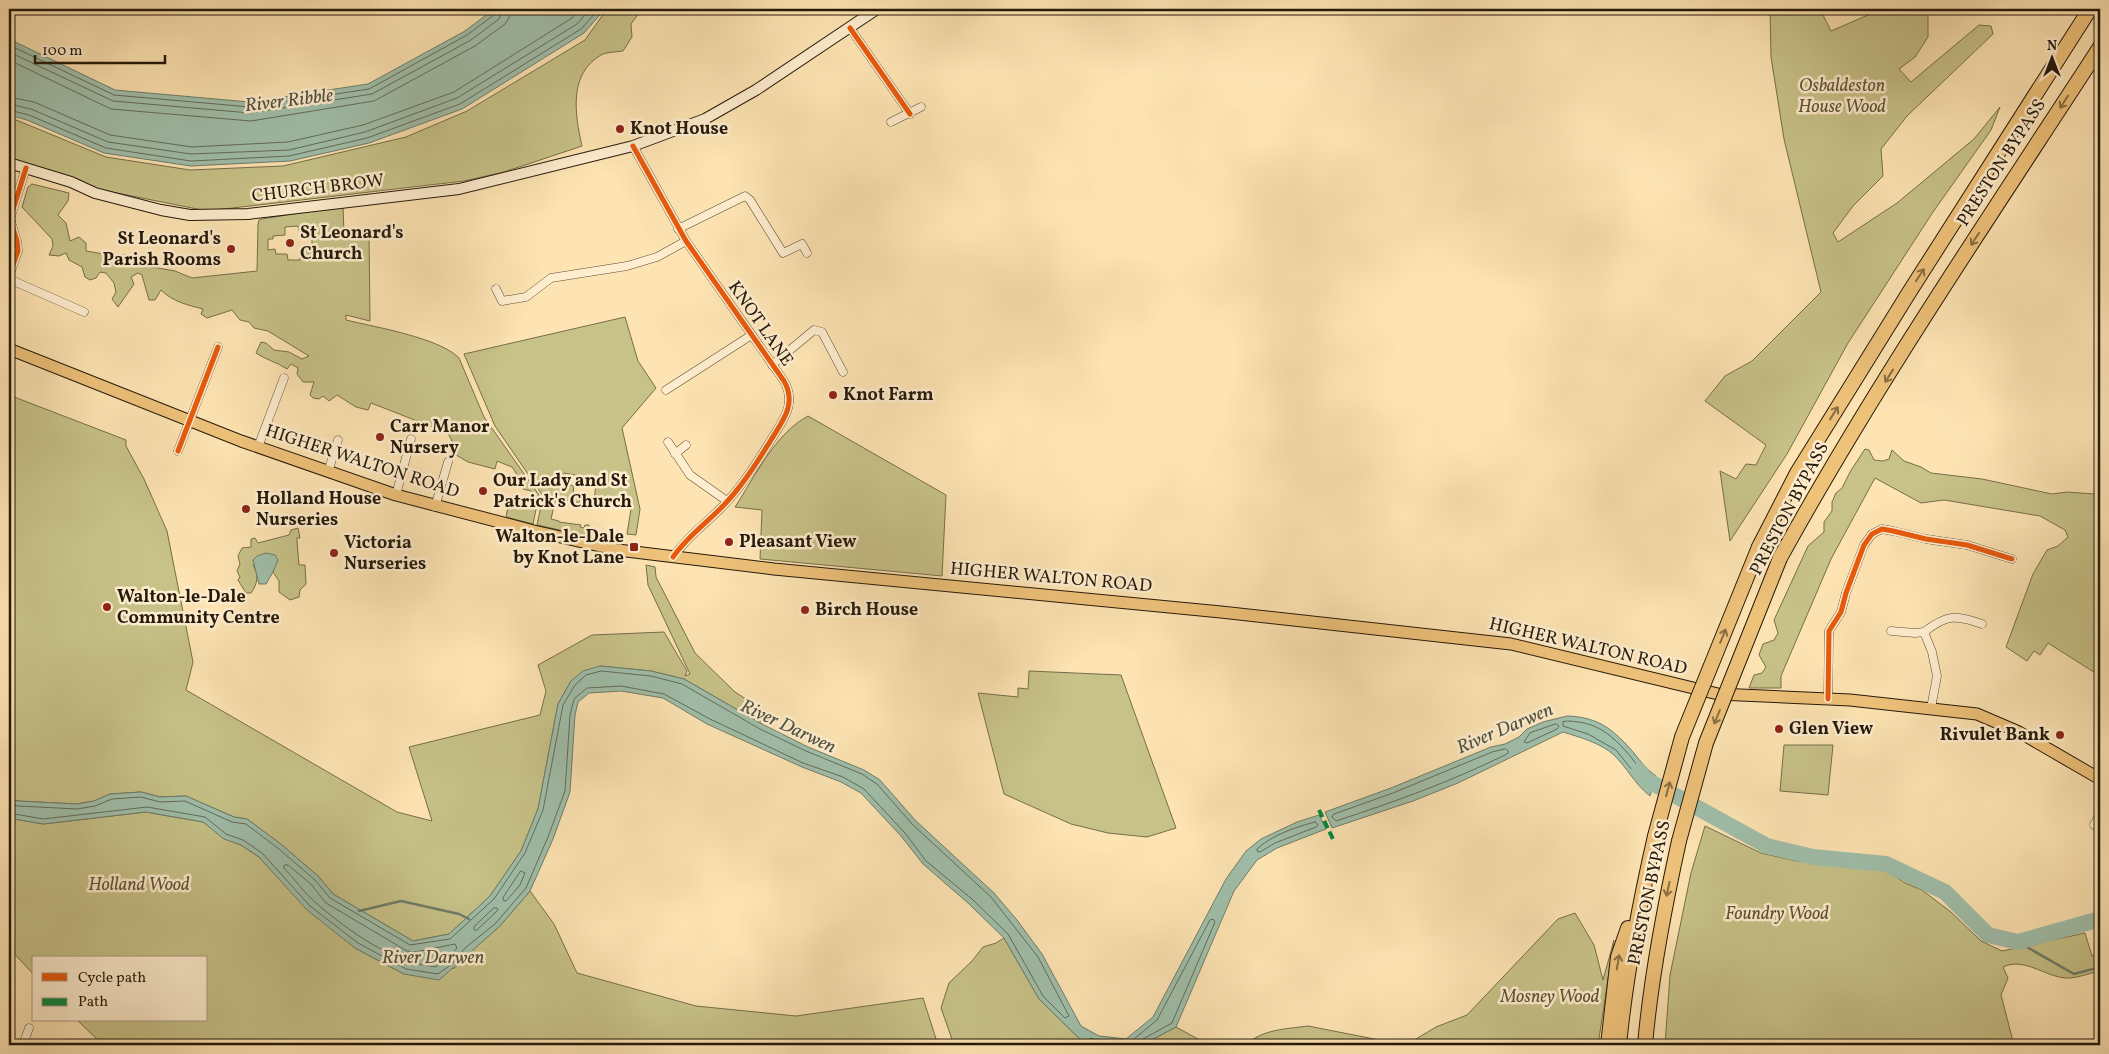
<svg xmlns="http://www.w3.org/2000/svg" width="2109" height="1054" viewBox="0 0 2109 1054" font-family="Vollkorn,serif">
<style>
.green{fill:#c7c288;stroke:#766e49;fill-rule:evenodd}
.water{fill:#a0bfab;stroke:#6e7d6b}
.lines{fill:none;stroke-linecap:round;stroke-linejoin:round}
.shore{stroke:#626c5a;stroke-width:1}
.stream{stroke:#6e7d6b;stroke-width:2.5}
.river{stroke:#a0bfab;stroke-width:16}
.street-casing{stroke:#5a4c34;stroke-width:9}
.secondary-casing{stroke:#24190a;stroke-width:12}
.primary-casing{stroke:#24190a;stroke-width:13}
.highway-casing{stroke:#24190a;stroke-width:16}
.street{stroke:#feedce;stroke-width:8}
.secondary{stroke:#feedce;stroke-width:10}
.primary{stroke:#efc27a;stroke-width:11}
.highway{stroke:#efc27a;stroke-width:14}
.highway-bridge-casing{stroke:#24190a;stroke-width:16;stroke-linecap:butt}
.highway-bridge{stroke:#efc27a;stroke-width:14}
.quiet{stroke:#00873e;stroke-width:4;stroke-dasharray:8 4;stroke-linecap:butt}
.cycleway-casing{stroke:#feedce;stroke-width:8}
.cycleway{stroke:#e8590c;stroke-width:5}
.oneway{stroke:#8a6e42}
.poi-dot{fill:#8f2418;stroke:#feedce;stroke-width:2}
.labels{text-anchor:middle;dominant-baseline:central;stroke-width:5;stroke-linejoin:round;paint-order:stroke}
.park-label{font-size:18px;font-style:italic;fill:#5d5436;stroke:#feedce}
.poi-label{font-size:18px;font-weight:bold;fill:#24190a;stroke:#feedce;text-anchor:start}
.street-label{font-size:18px;fill:#24190a;stroke:#feedce}
.water-label{font-size:19px;font-style:italic;fill:#4f5342;stroke:#feedce}
</style>
<rect width="100%" height="100%" fill="#fee4b3"/>
<filter id="stains"><feTurbulence type="fractalNoise" baseFrequency=".004" numOctaves="4"/><feColorMatrix values="0 0 0 0 .2 0 0 0 0 .09 0 0 0 0 .02 0 0 0 .5 -.17"/></filter>
<radialGradient id="worn" r=".72"><stop offset=".6" stop-color="#630" stop-opacity="0"/><stop offset="1" stop-color="#630" stop-opacity=".3"/></radialGradient>
<!-- green -->
<path class="green" d="M607,9H642L631,24L632,37L623,51C617,52 606,52 601,55C568,74 575,115 582,146L504,172L464,181L207,211L92,188L9,165V117L106,157L190,170L283,166L406,137L467,111L585,40Z
M1770,9H1820L1831,31L1882,9H1938L1928,15V37L1915,57L1899,69L1911,82L1979,25L1991,26L1993,34L1907,116L1881,149L1883,176L1853,206L1833,233L1838,242L1897,203L1974,139L2000,107L1991,130L1933,212L1848,343L1787,454L1730,541L1720,471L1736,479L1746,464L1756,465L1766,445L1705,401L1725,376L1752,361L1821,292L1784,139L1771,57Z
M32,184L69,193L68,201L58,215L66,223L70,241L79,237L86,243V251L104,254L110,258L116,255H134L147,266L175,271L192,278L257,271L258,224L259,220L262,219L343,206L344,233L369,231L370,321L346,315V320C375,327 440,338 459,358L484,417L539,495L533,524L506,517L509,502L529,506L532,499L537,503L538,501L531,491L523,489L524,485L512,467L497,461L495,469L468,462L451,452L453,443L448,433L371,403L368,410L356,407L337,395L329,401L323,396L319,399L313,398L310,395L314,382H303L297,374L298,368L291,364L287,369C277,362 266,360 256,353L261,342L266,343L274,350L289,352L302,359L309,356L268,331L254,328L249,322L240,320L232,310L207,318L201,314L203,309C188,305 173,302 161,290L155,300H149L142,275L138,273L131,277L134,284L118,307L112,299L116,292L114,283L106,273L100,272L96,278L90,280L85,277L82,267L69,260L66,253L59,256L49,255L53,246L52,239L22,207L28,187ZM298,226L301,238H312V247L301,248L300,260H288L287,254H276L275,249L268,250V239H273V236L285,235V227Z
M625,317L638,361L656,388L622,428L640,509L636,535L627,534L631,509L594,503L596,483L590,481V478L564,473L561,483L574,486L573,493L581,495L579,503L556,498L551,519L559,521V522L581,525L580,527L584,528L585,525H589L587,536L537,525L543,496L495,426L464,354Z
M9,395L126,440V446L144,479L167,531L193,662L186,690L397,812L432,821L409,747L540,715L546,691L538,665L592,635L664,632L687,671L685,676L690,674L648,585L646,565L655,567L656,577L695,653L735,692L769,714L762,724L684,679L651,671L600,666L571,681L558,704L538,809L521,851L490,896L449,934L413,941L333,894L319,877L282,845L247,819L234,817L186,796L160,797L141,792L110,794L94,801L77,804L18,801L9,799Z
M808,416L946,495L942,576L760,559L762,510L735,507C756,475 774,435 808,416Z
M1865,449L1869,450L1874,460L1883,461L1889,459L1892,450L1904,461L1921,467L1931,473L1982,479L2052,494L2067,492L2094,494L2100,485V676L2048,643L2040,655L2034,651L2027,661L2006,647L2033,574L2047,550L2058,546L2068,537L2065,530L2040,516L1944,500L1921,503L1875,478L1831,559L1781,676V688H1749L1754,675L1762,673L1766,667L1759,655L1763,644L1774,640L1778,633L1774,620L1808,546L1824,532V522L1832,511V502L1836,493L1842,488L1850,472Z
M298,528L300,538H297V541L299,565H305L306,584L300,590L299,597L290,600L279,592V581L273,572L277,560L253,565C259,575 258,583 251,593H246L238,580L240,577L237,571L240,564L238,556L242,548L251,547V539L255,538L258,543L289,535L291,530Z
M1029,671L1121,675L1176,828L1147,837L1108,833L1071,824L1004,794L978,693L1018,697V688L1028,689Z
M1784,745H1833L1828,795L1780,791Z
M146,812L203,822L224,838L241,845L259,857L278,877L355,948L404,974L455,968L468,952L499,927L530,891L554,924L577,973L696,1006L796,1016L923,998L938,1045H107L101,1043L77,1020H206V958H34V975L9,948V818L43,824Z
M1705,826L1761,853L1796,861L1887,871L1905,883L1922,890L1951,912L1981,941L2002,951L2085,933L2092,956L2100,954V971C2090,973 2075,979 2065,978C2044,976 2024,957 2003,967L2008,978L2001,995L2014,1045H1665L1670,975L1691,873Z
M1575,913L1594,945L1603,980L1614,940L1598,1045H1406L1436,1027L1467,1015L1558,919Z
M1004,938L1039,999L1086,1045H954L941,1008L949,983L972,961L983,947L996,943Z
M1308,1026L1405,1045H1246C1262,1029 1287,1029 1308,1026Z
M1176,1027L1209,1045H1142Z"/>
<!-- water -->
<path class="water" d="M494,9H605L584,33L462,109L369,143L290,161L191,166L104,153L27,120L9,115V39L115,90L249,102L368,84L465,31Z
M266,553L275,555L278,560L273,572L266,584H259L253,560L257,556Z
M600,666L651,671L684,679L762,724L808,747L864,770L880,780L915,820L994,893L1017,920L1042,954L1081,1026L1099,1036L1126,1039L1153,1017L1226,879L1246,851L1261,839L1297,822L1319,815L1326,829L1277,848L1257,860L1234,891L1176,1027L1142,1045H1086L1039,999L1004,938L968,903L923,864L901,836L861,793L841,782L802,767L707,724L663,698L621,691L589,693L578,702L575,715L570,792L553,839L530,891L499,927L439,980L404,974L355,948L307,910L259,857L241,845L224,839L203,822L146,812L43,824L9,818V799L18,801L77,804L94,801L110,794L141,792L160,797L186,796L234,817L247,819L282,845L319,877L333,894L413,941L449,934L490,896L521,851L538,809L558,704L571,681L583,671Z
M1567,716C1599,717 1614,730 1634,753C1641,762 1646,769 1656,776L1650,796C1635,784 1627,768 1614,755C1601,743 1579,737 1563,732L1458,783L1413,801L1332,828L1325,812L1391,788L1491,747L1505,744L1519,737L1527,729L1543,722Z"/>
<g class="lines">
<!-- shore -->
<path class="shore" d="M9,45L114,95L250,107L369,89L467,35L494,15L497,9
M9,52L113,101L250,113L372,94L471,40L499,19L503,9
M9,60L111,109L251,121L374,101L475,46L505,24L509,18L510,9
M9,97L34,102L110,135L192,147L288,142L363,125L454,92L572,18L580,9
M9,104L31,109L108,142L191,154L289,150L365,132L457,98L577,24L590,9
M9,110L29,115L106,148L191,161L289,156L367,138L460,104L581,29L599,9
M1568,721C1598,722 1612,735 1631,757C1637,765 1641,772 1649,777L1648,785H1644L1616,750L1588,734L1563,726V722Z
M1556,724L1559,726L1557,729L1527,743L1524,742L1530,733Z
M1506,749L1509,752L1505,755C1450,782 1394,802 1336,821L1332,817L1334,814L1393,793L1492,752Z
M9,804L18,806L77,809L95,806L112,799L141,797L160,802L185,801L232,822L246,824L279,849L315,880L330,898L410,945L450,939L494,899L525,853L543,810L563,705L575,685L586,675L601,671L651,676L682,684L760,729L806,751L862,774L877,784L912,824L991,897L1038,957L1069,1016L1065,1018L1043,996L1008,934L972,899L926,861L905,833L864,789L843,777L803,763L710,719L664,694L621,686L587,688L574,699L570,715L565,791L548,837L526,888L495,924L465,948L452,964L438,974L406,969L358,943L310,906L262,853L243,840L226,834L205,817L147,807L43,819L9,813
M1315,822L1318,825L1316,827L1275,843L1260,852L1257,851V849C1272,835 1296,827 1315,822Z
M285,865H288L311,884L326,903L407,951L415,952L455,944L457,948L447,959L436,967C391,962 350,932 316,903C304,893 295,879 284,868Z
M521,871L525,873L520,885L506,901H504L503,898Z
M494,908H497L498,910L477,930H474V927Z
M1089,1045V1040L1091,1038L1098,1041L1128,1044L1157,1020L1210,920L1213,919L1215,922L1172,1023L1143,1039L1141,1045"/>
<!-- stream -->
<path class="stream" d="M359,911L401,901L459,914L469,919
M2018,942L2074,974L2100,967"/>
<!-- river -->
<path class="river" d="M1639,771L1645,779L1767,846L1813,857L1886,864L1945,892L1988,935L2018,942L2100,919"/>
<!-- street casing -->
<g class="street-casing">
<path id="street" d="M850,28L910,114
M891,122L921,107
M633,146L686,241L784,381C797,404 783,420 771,440C756,464 741,488 721,508C704,525 686,538 673,557
M678,229L745,196L750,200L783,253L802,244L807,253
M9,276L18,251L17,241L10,219L26,168
M9,279L84,312
M496,289L502,301L526,297L551,278L627,266L657,257L686,241
M772,365L814,330L822,332L843,372
M666,390L750,336
M668,442L690,475L727,501
M258,447L284,378
M178,451L218,347
M675,454L686,445
M328,472L338,440
M396,495L411,439
M435,507L448,462
M1891,631L1915,633L1924,632
M1828,699L1829,631L1841,612L1846,593L1864,545L1872,534L1882,529L1893,531L1926,539L1967,545L2012,559
M1931,708L1937,676L1932,652L1924,632C1946,615 1956,614 1982,624
M2094,825L2100,814
M23,1045L29,1028"/>
</g>
<!-- secondary casing -->
<g class="secondary-casing">
<path id="secondary" d="M9,163L71,182L95,193L161,210L190,215L248,214L459,189L633,146L705,119L756,90L877,9"/>
</g>
<!-- primary casing -->
<g class="primary-casing">
<path id="primary" d="M9,349L241,441L396,495L534,531L618,550L774,569L1221,612L1511,644L1718,694L1850,700L1977,714L2019,732L2100,779"/>
</g>
<!-- highway casing -->
<g class="highway-casing">
<path id="highway" d="M1759,547L1797,473L1910,291L2090,9
M1780,558C1877,382 1991,215 2100,47
M1608,1045L1618,957L1628,928
M1619,1045C1626,974 1639,906 1655,836
M1645,1045C1651,976 1664,909 1679,841"/>
</g>
<!-- street -->
<use href="#street" class="street"/>
<!-- secondary -->
<use href="#secondary" class="secondary"/>
<!-- primary -->
<use href="#primary" class="primary"/>
<!-- highway -->
<use href="#highway" class="highway"/>
<!-- highway-bridge casing -->
<g class="highway-bridge-casing">
<path id="highway-bridge" d="M1655,836L1682,737L1759,547
M1679,841L1706,743L1780,558"/>
</g>
<!-- highway-bridge -->
<use href="#highway-bridge" class="highway-bridge"/>
<!-- quiet -->
<path class="quiet" d="M1319,810L1333,839"/>
<!-- cycleway casing -->
<g class="cycleway-casing">
<path id="cycleway" d="M850,28L910,114
M633,146L686,241L784,381C797,404 783,420 771,440C756,464 741,488 721,508C704,525 686,538 673,557
M9,276L18,251L17,241L10,219L26,168
M178,451L218,347
M1828,699L1829,631L1841,612L1846,593L1864,545L1872,534L1882,529L1893,531L1926,539L1967,545L2012,559"/>
</g>
<!-- cycleway -->
<use href="#cycleway" class="cycleway"/>
</g>
<!-- one-way arrows -->
<defs><path id="oneway-shaft" d="M-6 0H5M1.5-3L5.5 0L1.5 3" fill="none" stroke-width="1.6" stroke-linecap="round" stroke-linejoin="round" transform="scale(1.25)"/></defs>
<g class="oneway">
<use href="#oneway-shaft" transform="translate(2064 102) rotate(123)"/>
<use href="#oneway-shaft" transform="translate(1975 239) rotate(123)"/>
<use href="#oneway-shaft" transform="translate(1920 275) rotate(-57)"/>
<use href="#oneway-shaft" transform="translate(1889 376) rotate(122)"/>
<use href="#oneway-shaft" transform="translate(1834 413) rotate(-58)"/>
<use href="#oneway-shaft" transform="translate(1723 636) rotate(-68)"/>
<use href="#oneway-shaft" transform="translate(1717 717) rotate(112)"/>
<use href="#oneway-shaft" transform="translate(1668 789) rotate(-75)"/>
<use href="#oneway-shaft" transform="translate(1668 889) rotate(102)"/>
<use href="#oneway-shaft" transform="translate(1618 962) rotate(-81)"/>
</g>
<!-- markers -->
<g class="poi-dot">
<circle cx="620" cy="129" r="5"/>
<circle cx="290" cy="243" r="5"/>
<circle cx="231" cy="249" r="5"/>
<circle cx="833" cy="395" r="5"/>
<circle cx="380" cy="437" r="5"/>
<circle cx="483" cy="491" r="5"/>
<circle cx="246" cy="509" r="5"/>
<circle cx="729" cy="542" r="5"/>
<rect x="629" y="542" width="10" height="10" rx="2.5"/>
<circle cx="334" cy="553" r="5"/>
<circle cx="107" cy="607" r="5"/>
<circle cx="805" cy="610" r="5"/>
<circle cx="1779" cy="729" r="5"/>
<circle cx="2060" cy="735" r="5"/>
</g>
<g class="labels">
<!-- park labels -->
<g class="park-label">
<text x="1842" y="86">Osbaldeston<tspan x="1842" dy="21">House Wood</tspan></text>
<text x="139" y="885">Holland Wood</text>
<text x="1777" y="914">Foundry Wood</text>
<text x="1550" y="997">Mosney Wood</text>
</g>
<!-- poi labels -->
<g class="poi-label">
<text x="630" y="129">Knot House</text>
<text x="300" y="233">St Leonard's<tspan x="300" dy="21">Church</tspan></text>
<text x="221" y="239" text-anchor="end">St Leonard's<tspan x="221" dy="21">Parish Rooms</tspan></text>
<text x="843" y="395">Knot Farm</text>
<text x="390" y="427">Carr Manor<tspan x="390" dy="21">Nursery</tspan></text>
<text x="493" y="481">Our Lady and St<tspan x="493" dy="21">Patrick's Church</tspan></text>
<text x="256" y="499">Holland House<tspan x="256" dy="21">Nurseries</tspan></text>
<text x="624" y="537" text-anchor="end">Walton-le-Dale<tspan x="624" dy="21">by Knot Lane</tspan></text>
<text x="739" y="542">Pleasant View</text>
<text x="344" y="543">Victoria<tspan x="344" dy="21">Nurseries</tspan></text>
<text x="117" y="597">Walton-le-Dale<tspan x="117" dy="21">Community Centre</tspan></text>
<text x="815" y="610">Birch House</text>
<text x="1789" y="729">Glen View</text>
<text x="2050" y="735" text-anchor="end">Rivulet Bank</text>
</g>
<!-- street labels -->
<g class="street-label">
<text transform="translate(2002 163) rotate(-57)">PRESTON BYPASS</text>
<text transform="translate(318 189) rotate(-7)">CHURCH BROW</text>
<text transform="translate(760 324) rotate(55)">KNOT LANE</text>
<text transform="translate(362 462) rotate(18)">HIGHER WALTON ROAD</text>
<text transform="translate(1790 509) rotate(-62)">PRESTON BYPASS</text>
<text transform="translate(1051 578) rotate(5)">HIGHER WALTON ROAD</text>
<text transform="translate(1588 647) rotate(13)">HIGHER WALTON ROAD</text>
<text transform="translate(1650 893) rotate(-78)">PRESTON BYPASS</text>
</g>
<!-- water labels -->
<g class="water-label">
<text transform="translate(289 101) rotate(-7)">River Ribble</text>
<text transform="translate(788 727) rotate(25)">River Darwen</text>
<text transform="translate(1505 729) rotate(-23)">River Darwen</text>
<text x="433" y="958">River Darwen</text>
</g>
</g>
<!-- margin -->
<rect width="2109" height="1054" fill="none" stroke="#fee4b3" stroke-width="30"/>
<rect x="10" y="10" width="2089" height="1034" fill="none" stroke="#24190a" stroke-width="2.5"/>
<rect x="15" y="15" width="2079" height="1024" fill="none" stroke="#24190a"/>
<!-- legend -->
<rect x="32" y="956" width="175" height="65" fill="#feedce" stroke="#a79880"/>
<rect x="42" y="973" width="25" height="8" fill="#e8590c" stroke="#a79880"/>
<text x="78" y="982" font-size="15" fill="#24190a">Cycle path</text>
<rect x="42" y="998" width="25" height="8" fill="#00873e" stroke="#a79880"/>
<text x="78" y="1006" font-size="15" fill="#24190a">Path</text>
<!-- north arrow -->
<g transform="translate(2052 58)" stroke="#feedce" stroke-width="4" paint-order="stroke">
<path d="M0-4L9 19L0 12L-9 19Z" fill="#24190a"/>
<text y="-8" font-size="14" font-weight="bold" text-anchor="middle" fill="#24190a">N</text>
</g>
<!-- scale -->
<path d="M35 55v8h130v-8" fill="none" stroke="#24190a" stroke-width="2.5"/>
<text x="42" y="55" font-size="15" fill="#24190a" stroke="#feedce" stroke-width="4" paint-order="stroke">100 m</text>
<rect width="100%" height="100%" filter="url(#stains)"/>
<rect width="100%" height="100%" fill="url(#worn)"/>
</svg>
